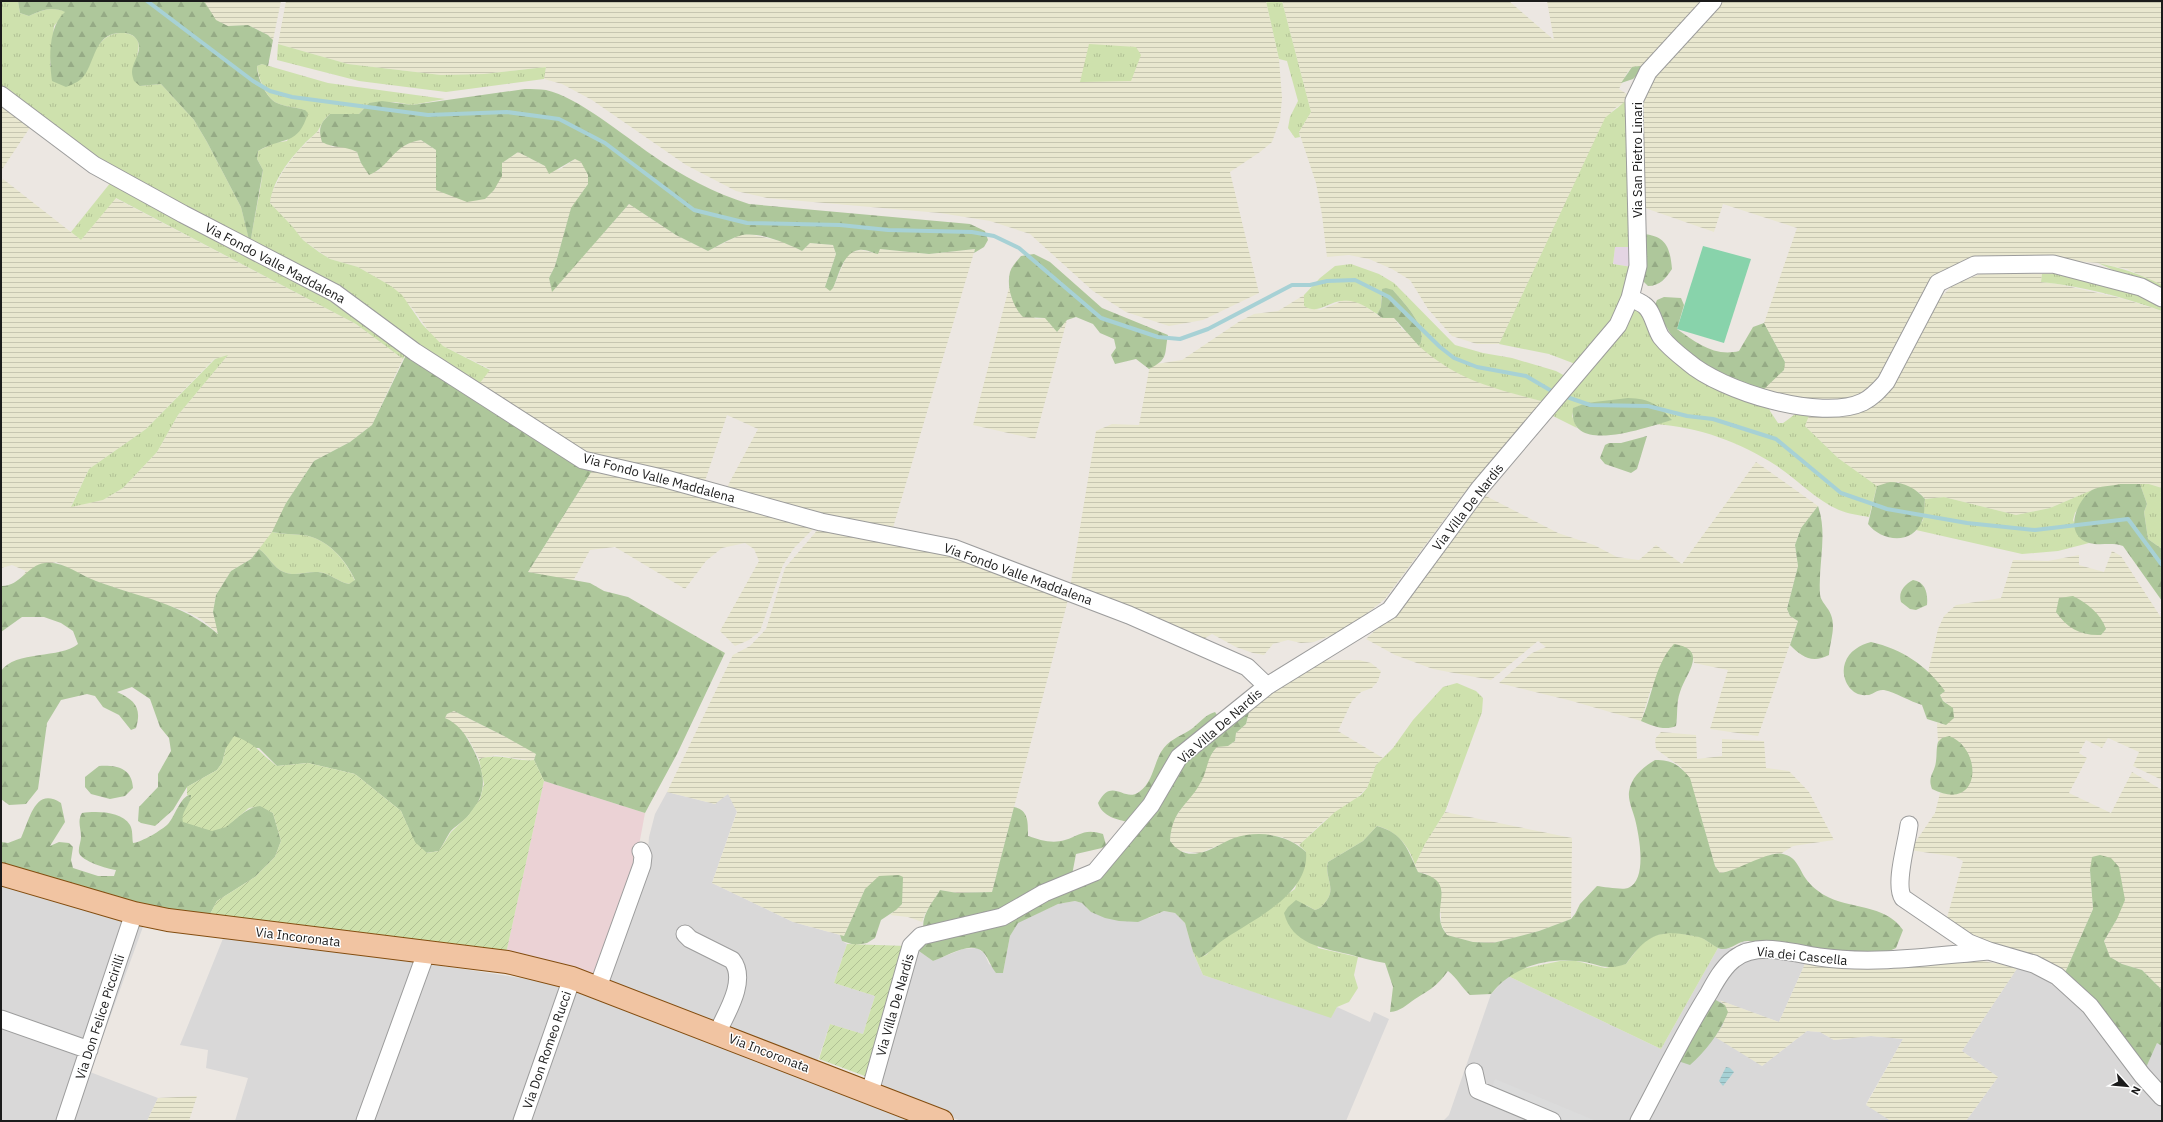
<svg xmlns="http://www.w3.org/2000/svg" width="2163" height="1122" viewBox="0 0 2163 1122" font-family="'IBM Plex Sans',sans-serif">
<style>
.residential{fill:#d9d8d8}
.commercial{fill:#ebd2d5}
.industrial{fill:#e4d5e3}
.farmland{fill:url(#farmland-rules);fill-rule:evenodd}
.grass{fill:url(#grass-tufts)}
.forest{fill:url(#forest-firs)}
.garden{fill:url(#garden-furrows)}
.pitch{fill:#88d3ab}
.parking{fill:#dbdbdb}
.water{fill:url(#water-rules)}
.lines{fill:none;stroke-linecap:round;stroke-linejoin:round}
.stream{stroke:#a7d1d5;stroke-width:4}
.minor-casing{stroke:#9c9c9c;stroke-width:19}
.major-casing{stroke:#834d10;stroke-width:24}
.minor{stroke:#fff;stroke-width:17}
.major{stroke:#f1c4a2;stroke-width:22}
.labels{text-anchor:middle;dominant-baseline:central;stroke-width:3;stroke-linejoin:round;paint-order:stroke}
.street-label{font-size:13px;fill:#1b1b1b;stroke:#fff}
</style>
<defs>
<pattern id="farmland-rules" width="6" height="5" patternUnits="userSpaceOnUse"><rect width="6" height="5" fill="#e9e7cf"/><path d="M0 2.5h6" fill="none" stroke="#c7c6b1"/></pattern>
<pattern id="grass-tufts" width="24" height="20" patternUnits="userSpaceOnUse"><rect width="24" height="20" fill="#cee1ad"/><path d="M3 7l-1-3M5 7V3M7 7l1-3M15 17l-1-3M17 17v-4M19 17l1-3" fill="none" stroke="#b0c094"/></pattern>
<pattern id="forest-firs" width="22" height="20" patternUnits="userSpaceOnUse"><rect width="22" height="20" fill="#aec79b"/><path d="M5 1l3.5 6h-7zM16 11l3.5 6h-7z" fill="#95aa85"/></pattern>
<pattern id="garden-furrows" width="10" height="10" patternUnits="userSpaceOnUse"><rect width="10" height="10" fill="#cee1ad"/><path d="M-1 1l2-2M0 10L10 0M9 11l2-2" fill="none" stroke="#b0c094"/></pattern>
<pattern id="water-rules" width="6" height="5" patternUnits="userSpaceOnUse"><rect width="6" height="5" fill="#a7d1d5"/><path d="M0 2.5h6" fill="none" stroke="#8fb3b6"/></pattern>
</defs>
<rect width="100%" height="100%" fill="#ece7e2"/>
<!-- residential -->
<path class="residential" d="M667,792L715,804L728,793L737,811L712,883L793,922L840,935L842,941L847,944L834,983L875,996L863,1034L830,1024L817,1063L608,980L648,850L649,837L655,814Z
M1,881L144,924L90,1072L158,1098L147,1121H1Z
M1075,901L1082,903L1091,912L1149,918L1164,911L1175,913L1185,923L1193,952L1203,975L1331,1017L1337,1007L1370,1022L1374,1012L1389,1019L1346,1121H961L880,1089L916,949L933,961L963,949L977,948L984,953L989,964L1003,973L1010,936L1018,922L1058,904Z
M224,936L463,969L527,979L588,993L915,1121H235L248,1078L206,1068L208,1050L180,1045Z
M1743,941L1808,957L1779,1022L1721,1001L1762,1066L1807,1031L1820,1032L1834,1040L1871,1036L1903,1039L1866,1104L1891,1121H1443L1449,1115L1491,994L1508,976L1661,1049L1718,948H1735Z
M2018,967L2046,980L2076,1000L2151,1056L2157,1043L2162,1046V1121H1966L1998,1077L1962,1051Z"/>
<!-- commercial -->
<path class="commercial" d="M544,781L645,813L637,856L593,977L501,957L507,949Z"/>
<!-- industrial -->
<path class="industrial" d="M1615,247H1632V267L1613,264Z"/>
<!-- farmland -->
<path class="farmland" d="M204,1H281L273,40L268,35L248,25L228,26L215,20Z
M286,1H1266L1279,59L1282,98L1280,120L1272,142L1260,152L1230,172L1259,293L1203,320L1169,326L1126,312L1093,291L1030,234L990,221L940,213L767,198L736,191L686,165L592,100L562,84L544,79L546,67L484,74L441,75L348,64L278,44Z
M1282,1H1509L1554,40L1547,1H1705L1645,67H1632L1627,73L1619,89L1630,96L1624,103L1615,108L1605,119L1499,344H1477L1452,336L1428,309L1410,280L1392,269L1369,259L1349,255L1327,257L1322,215L1316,183L1299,132L1311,112Z
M1718,1H2162V285L2127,269L2098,263L2063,260L1950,271L1884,379L1862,397L1840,403L1760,393L1785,362L1764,323L1797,228L1723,204L1714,232L1642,207L1636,131L1644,88Z
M1,97L31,126L1,171Z
M320,129L319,132L332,147L346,146L357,152L361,163L378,171L394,152L411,142L421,140L436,150L437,162L502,176V163L518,152L545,166L559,170L575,159L582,162L588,175V184L571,209L555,266L549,278L552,291L629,204L676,235L708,251L740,235L749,234L784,242L802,251L810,243L833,245L836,254L825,287L833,288L847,255L852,252L861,250L874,253L880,249L929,254L975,249L892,531L818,516L726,489L758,429L727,415L704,484L580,451L476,388L490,369L443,346L433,337L413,309L391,286L358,267L330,259L303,240L292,226L270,203L272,192L283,171L297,152Z
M3,179L81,240L115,198L356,324L403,359L372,425L350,442L314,461L286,503L280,519L266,542L251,559L231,571L216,595L213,612L219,634L201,619L185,611L95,581L56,562L34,568L22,577L26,571L12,565L1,568V183ZM227,356L178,415L157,452L123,488L103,500L71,506L89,469L146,429L214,359Z
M1983,273L2042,274L2041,282L2058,284L2124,299L2162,311V488L2149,484L2092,490L2050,508L2016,515L1944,497L1925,499L1920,493L1898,482L1877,486L1838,458L1805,426L1810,413L1854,410L1936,302L1953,285Z
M1010,284L1011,297L1036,319L1046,318L1057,332L1067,320L1035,439L973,425Z
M1304,295V306L1320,310L1342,301H1354L1363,305L1382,318H1394L1402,329L1512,393L1545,402L1464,493L1385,599L1355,623L1332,635L1314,642L1301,643L1288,640L1273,644L1264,655L1253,653L1236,647L1212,634L1200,641L1070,588L1096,431L1112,424L1139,425L1150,365L1182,360L1240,321L1254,314L1278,311Z
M1756,462L1818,506L1801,528L1795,545L1798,566L1787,609L1790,616L1798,621L1758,736L1710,729L1728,670L1694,663L1693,657L1651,689L1641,721L1572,701L1499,683L1532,653L1546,647L1538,641L1491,680L1433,669L1395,655L1366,639L1385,621L1420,581L1486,496L1558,533L1594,545L1617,557L1639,560L1656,545L1682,564Z
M595,466L814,528L794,548L783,565L760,631L749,640L735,646L720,631L759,561L754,549L745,543L722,548L706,561L685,589L615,547L590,550L573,581L528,572Z
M820,527L974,561L1069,596L992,892L957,893L940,890L925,914L922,922L908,917L890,915L902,904V895L865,889L844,936L793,922L712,883L737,812L728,794L715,804L667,792L733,655L750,646L766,629L785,568Z
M2112,551L2121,556L2162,619V780L2133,766L2139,752L2108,738L2102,748L2086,740L2079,753L2087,758L2069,793L2111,813L2132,772L2162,790V990L2142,970L2122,964L2110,957L2104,941L2117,919L2090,870L2093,909L2064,975L1964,933L1946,921L1963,861L1956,857L1910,850L1935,813L1940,793L1950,794L1942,738L1938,742L1937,723L1946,725L1947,703L1943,701L1940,695L1944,691L1928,672L1938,629L1944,616L1956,605L2001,598L2013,560L2048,561L2079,555V565L2104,572Z
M1327,660H1359L1371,663L1381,671L1378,681L1372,688L1361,692L1352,701L1338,731L1383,758L1376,765L1367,788L1350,804L1325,820L1299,845L1282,837L1269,835L1235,838L1200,853L1180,851L1174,848L1170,841L1171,826L1177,815L1202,780L1210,754L1217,746H1228L1235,741L1236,733L1246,724L1250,708L1307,668Z
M454,711L528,748L536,754L534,760H527L496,755L479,759L468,738L445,718L447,714Z
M1661,732L1696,735L1697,759L1722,756V739L1764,741L1766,768L1789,771L1809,792L1834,840L1793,846L1782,853L1772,854L1731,871L1720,873L1715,866L1695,797L1682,768L1656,749L1655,739Z
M1445,812L1572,838L1571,919L1539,931L1493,943L1473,942L1447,935L1441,924V914L1427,874L1418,872L1415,865L1425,844Z
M1808,957L1952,962L1982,961L2018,967L1962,1051L1998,1077L1966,1121H1891L1866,1105L1903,1039L1871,1036L1834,1040L1820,1032L1807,1031L1762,1066L1715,1037L1723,1025L1725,1005L1719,1000L1779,1022Z
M197,1096L189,1121H147L158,1098Z"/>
<!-- grass -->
<path class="grass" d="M1,1H18L20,13L29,16C42,10 52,6 66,12L54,26L50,66L85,73C93,54 100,31 124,33C129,33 135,36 137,40C141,46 137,52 137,58C135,67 139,77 140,86L161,84L194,120L207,142L241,207L250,243L261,184L263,170L257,159L258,151L274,143L287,141L305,110C296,107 285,107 277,103C266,98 258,77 257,66L262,64L328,83L445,99L412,105L395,102L369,103L359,114H330C323,120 323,122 319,129C317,133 310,138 306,142C290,159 273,179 270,203L292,226L303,240L319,252L330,259L358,267L391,286L402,295L422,324L443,346L490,370L476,388L417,348L119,174L1,87Z
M1266,1H1282L1311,112L1299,132L1300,137L1295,138L1288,128L1290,117L1298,101L1287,61L1279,59Z
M278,44L348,64L441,75L484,74L546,67L544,79L446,92L359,81L277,60Z
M1089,44L1136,47L1141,55L1131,81L1080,82Z
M1630,96L1626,126L1632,247H1615L1613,264L1632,267L1620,310L1578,365L1549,354L1499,344L1605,118C1613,110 1623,105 1630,96Z
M111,182L336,302L408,351L403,359L356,324L116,198L81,240L71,232Z
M2098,263C2122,268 2140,274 2162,285V293Z
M1351,264L1379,274L1394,283L1455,345L1483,353L1512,358L1556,371L1567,377L1545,402C1496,389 1458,381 1419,346C1430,329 1404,303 1393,290L1381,295V307L1377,314C1366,307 1356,299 1342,301C1327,302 1319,315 1304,306V295L1320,278L1335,266Z
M2065,273L2121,284L2162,304V311C2124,297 2081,286 2041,282L2042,274Z
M1638,308L1655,331L1768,403L1770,411L1778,423H1783C1795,416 1793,411 1810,413L1805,426L1838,458L1877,486L1869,517C1859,515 1848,514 1839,510C1816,500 1798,480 1777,466C1740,442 1699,427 1655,424L1671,420L1598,402L1586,403L1574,408L1572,416L1577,428L1551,415L1606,353L1633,310Z
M228,355L178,415L157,452L123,488L103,500L71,507L89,469L146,429L215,359Z
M2140,484H2149L2162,488V549L2148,539L2144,512L2147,504Z
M2092,490L2075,513L2073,520L2082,539L2089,543L2058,551L2022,554L1916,530L1923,520L1925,499L1944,497L2016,515L2050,508Z
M272,532C283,534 293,534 303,535C327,538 346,560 355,581L349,584C338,582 330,573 318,572C307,571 295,577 284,572C273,568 269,556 259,549Z
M1457,683L1476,691L1483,698L1482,712L1445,812L1425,844L1415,865C1409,846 1397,831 1377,826L1363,841L1328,862C1324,876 1336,887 1327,900C1323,906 1321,908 1315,910L1306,905L1318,948L1358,957L1354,975L1358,988L1349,1002L1337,1007L1331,1018L1203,975L1193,952L1199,957L1206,955L1219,942L1295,889L1306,852L1299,845L1335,812L1361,795L1367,788L1376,765L1393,748L1413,720L1443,687Z
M1672,932L1701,937L1718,948L1661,1049L1508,976L1521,969L1560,961H1576L1605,968L1626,964L1643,942L1656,935Z"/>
<!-- forest -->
<path class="forest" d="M18,1H204L216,20L228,26L248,25L268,35L273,40L268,66L262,64L257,66C257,77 266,98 277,103C285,107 296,107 305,110L308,113C298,147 283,136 258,151L257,159L263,170L250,244L241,207L207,142L194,120L161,84L140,86L134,81C133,78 132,75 132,72C132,62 144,50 137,40C134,35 129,33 124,33C97,31 96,55 86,73C81,81 74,84 66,87L52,81C49,60 48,26 65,12C52,6 42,10 29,16L20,13Z
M1640,66L1645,67L1633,79L1621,83L1632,67Z
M525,89C532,89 539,89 546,90C578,97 624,136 652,155C682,176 714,193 749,204L970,224L985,231L988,240L984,247L974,253L975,249L929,254L880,249L878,254C872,253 866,249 859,250C843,252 839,275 833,288L830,291L825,287L836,254L833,245L810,243L802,251C787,243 756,230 739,236C729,239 718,246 708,251L676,235L629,204L552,292L549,278L555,266L571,208L588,184V175L581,162L575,159L549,174L545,166L518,152L502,163V176L494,190L485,199L467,202L436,190V150L421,140C393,144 390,167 369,175L361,163L357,152C343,145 335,149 322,142C318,129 320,123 330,114H359L369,103L382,101L412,105Z
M1643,234C1666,236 1670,247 1672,269C1666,278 1660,286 1648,286L1642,280Z
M1034,254L1050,262L1102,308L1168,335C1164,355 1169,359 1149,369L1136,359L1115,364L1111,355L1116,348L1114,339L1100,333L1093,324L1076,317L1067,320L1057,332L1045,318L1023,317C1013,307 1006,287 1010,272C1012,266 1017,261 1021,256Z
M1386,288L1393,290C1404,303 1430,329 1419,346L1394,318H1382L1377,314L1381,307L1382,289Z
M1664,297L1681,298L1684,305L1677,329C1696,343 1715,357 1739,351L1753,327L1764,323L1785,362L1784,370L1760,393C1739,383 1716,374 1697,361C1678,349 1664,325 1655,305L1657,300Z
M408,351L595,466L528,572L590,583L604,591L628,597L725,653L677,754L645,813L544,781L534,760L536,754L504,736L454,711L447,714L445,718C458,723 467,736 473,749C486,774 488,794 468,816C463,822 455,826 450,832C446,838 443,845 439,851L426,853L415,843L401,811L355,774L308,763L277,766L259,748H226L222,763L217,770L187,787L173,810L155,826L141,823L138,821L139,807L158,787V774L171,751L169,738L160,727L150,699L132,687L117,692C135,700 142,708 136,728L131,730L119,715L103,707L95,696L87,694L61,700L47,723L38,789L26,804L9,805L1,799V671C15,650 61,659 78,644L73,631L61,623L44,617H22L1,632V586C20,587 27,565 45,563C64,561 79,575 96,581C141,598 180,602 218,634L213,612L216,595L231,571L251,559L259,549C269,556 273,568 284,572C295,577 307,571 318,572C330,573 338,582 349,584L355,580C346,560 327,538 303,535C293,534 283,534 272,532L286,503L314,461L350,442L372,425Z
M1628,398C1651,399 1657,404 1672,420C1649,426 1567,458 1573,408L1586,403Z
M1647,436L1637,469L1631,473L1605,464L1600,458L1605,445L1609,443H1621Z
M1890,482C1904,482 1917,489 1925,499C1924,506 1925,515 1922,521C1912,546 1881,541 1868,524L1877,486Z
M2120,484H2140L2147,504L2144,512L2148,539L2162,549V601L2123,546C2112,542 2100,546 2089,543C2063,535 2076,501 2092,490C2099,486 2112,486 2120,484Z
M1818,506C1828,535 1818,563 1820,594C1820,601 1829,608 1831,615C1836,628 1830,641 1829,655C1812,664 1802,657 1790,645L1798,621L1790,616L1787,609L1798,566L1795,545L1801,528Z
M1913,580C1926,582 1928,594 1927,605L1916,610L1910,609L1901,602C1898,592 1904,585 1913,580Z
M2073,596C2087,603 2101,614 2106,629L2101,635C2081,636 2067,628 2056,612L2059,598Z
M1871,642C1902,649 1926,665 1945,691L1940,695L1943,701L1953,708L1954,718L1946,725L1927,719L1922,705C1909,701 1897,693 1884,690C1877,689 1873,695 1867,695C1850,697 1840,677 1845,663C1849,651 1860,645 1871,642Z
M1674,644C1710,650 1685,674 1680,692C1676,703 1678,715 1676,726C1665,731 1652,726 1641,721C1653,696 1654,665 1674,644Z
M1250,708L1246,724L1236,733L1235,741L1228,746L1217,747C1207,757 1208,768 1202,780C1189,806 1172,808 1170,841C1177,851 1187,856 1199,853C1211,851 1223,842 1234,838C1258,830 1288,834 1306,852C1310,893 1255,919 1226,938C1216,944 1210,954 1199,958L1193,952L1185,923L1175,913L1164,911L1138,922L1119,921L1105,918L1091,912L1082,903L1075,901L1058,904L1018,923L1010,936L1003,973H996C991,967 988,957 983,952C970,940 946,957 933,961L916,949L919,941L1094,876L1180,759Z
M1215,712L1219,718L1129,822C1117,820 1102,816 1098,803C1112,776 1124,803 1139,792C1153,782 1153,766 1161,752C1168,740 1179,737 1190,730C1199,724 1204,715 1215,712Z
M1949,736C1984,749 1981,814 1932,789C1927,776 1935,773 1936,761C1937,755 1936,749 1938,742L1942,738Z
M1655,760C1673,760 1679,765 1690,778L1715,866L1720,873C1738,871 1769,850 1783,854C1797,857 1799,869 1806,879C1810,885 1819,892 1824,895C1850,910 1884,903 1903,930L1896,948L1883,954L1857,956L1749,941C1738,940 1733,950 1721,949C1713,947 1707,939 1699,937C1661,929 1649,932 1626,964C1601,972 1598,962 1576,961C1543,958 1511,968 1491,994L1470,995C1462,988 1457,978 1448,971C1436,987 1431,989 1415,999C1406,1005 1401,1011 1390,1012L1393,987L1385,963C1372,961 1360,957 1348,954C1322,948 1292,944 1284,913L1288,907L1296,900L1315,910C1321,908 1323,906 1327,900C1336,887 1324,876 1328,862L1363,841L1377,826C1404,833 1408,851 1418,872C1456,881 1435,901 1441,924C1442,928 1445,932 1447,935L1473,942L1493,943L1539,931L1571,919L1575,914L1580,904L1597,886C1604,887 1623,890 1628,888C1648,880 1639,835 1635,819C1633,811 1628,801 1629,792C1631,777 1643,767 1655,760Z
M99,766C117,765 132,768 133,788L125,796L110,799L91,794L85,787V777Z
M191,794V803L185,811L192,824C231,840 229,814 260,805L273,813L281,841L275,857L255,877L217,901L208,918L170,913L1,865V842L8,843L21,838C30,819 35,786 61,803L65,822L50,846L59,842L69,843L73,847L71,860L73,868L98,876H114L116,870C107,869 82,861 79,853C78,848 81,842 81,837C81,828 77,821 82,813C96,811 122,811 130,825C133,830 132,838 133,843C142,842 162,830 168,824C176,815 179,798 191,794Z
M1014,807C1029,810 1028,823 1028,836C1040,840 1052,844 1065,840C1081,835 1084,828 1103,834L1106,845L1102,848L1076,854L1072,875L1018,906L924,934C920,916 931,905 940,890L957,893L992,892Z
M2100,855L2111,858L2119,867L2125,900L2117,919L2104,941L2110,957L2122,964L2142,970L2162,990V1046L2157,1043L2144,1072L2064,975L2093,909L2090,870L2092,857Z
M899,875L903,877L902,904L896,910L881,920L875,938L867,943L855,945L842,941L840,935L844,936L865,889L879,876Z
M1712,998L1725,1005L1728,1012C1720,1033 1706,1051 1690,1065L1675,1060Z"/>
<!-- garden -->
<path class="garden" d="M234,736C257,744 259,753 277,766L308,763L355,774L401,811L415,842L427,853L439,851L451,832L468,816L480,799L484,784L479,759C503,752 512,762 534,760L544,781L507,949L501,957L208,918L217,901L255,877L275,857L281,841L273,813L260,806L249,808L226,827L212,831L183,822C180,813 191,804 191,795H187V787L217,770L222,763L226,748Z
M847,944L907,946L870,1078L819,1059L830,1024L863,1034L875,996L834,983Z"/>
<!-- pitch -->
<path class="pitch" d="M1703,246L1751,259L1724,343L1677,329Z"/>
<!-- parking -->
<path class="parking" d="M1495,1079L1596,1121H1564L1491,1090Z"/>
<!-- water -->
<path class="water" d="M1726,1067L1730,1068L1734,1072L1723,1086L1719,1081Z"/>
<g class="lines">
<!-- stream -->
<path class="stream" d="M147,1L253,81L270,91L292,97L428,115L507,112L559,119L605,143L694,210L747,223L840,225L888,230L972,232L994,236L1019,248L1101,318L1158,337L1180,339L1208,329L1292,285H1310L1327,281L1355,280L1389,297L1440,347L1454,358L1477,367L1526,376L1555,393
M1564,396L1590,405L1648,406L1687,416L1713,419L1776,439L1841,493L1887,509L1967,523L2035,530L2128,519L2162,565"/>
<!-- minor casing -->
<g class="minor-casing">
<path id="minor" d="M1,95L94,165L183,214L335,293L415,352L583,460L666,479L821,522L953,548L1129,615L1247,667L1267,686
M1630,298C1635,300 1640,302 1644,305C1653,311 1655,328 1661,337C1668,346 1679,355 1688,362C1721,391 1821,422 1863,402C1873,397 1879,390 1886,382L1938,283L1975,265L2053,264L2141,287L2162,298
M1909,825C1907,843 1894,884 1903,898L1969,943L1989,951L2034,964L2057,976L2090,1006L2142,1075L2162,1097
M685,934L690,939L732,960C748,980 726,1014 717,1033
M598,987L642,865L643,856L641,851
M1,1019L89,1050
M1474,1072L1478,1090L1552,1121
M870,1092L911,946L921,936L1002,917L1044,893L1095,872L1151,805L1179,757L1267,686L1390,610L1479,489L1618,325L1630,298L1638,266L1634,101L1648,72L1713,1
M65,1121L134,913
M365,1121L426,953
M522,1121L572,978
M1639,1121C1662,1078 1683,1034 1709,993C1715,982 1723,967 1734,959C1757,941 1792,953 1819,957C1875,965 1932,956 1989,951"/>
</g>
<!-- major casing -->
<g class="major-casing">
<path id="major" d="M1,874L134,913L168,920L507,962L572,978L942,1121"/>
</g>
<!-- minor -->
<use href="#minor" class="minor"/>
<!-- major -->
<use href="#major" class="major"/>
</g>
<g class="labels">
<!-- street labels -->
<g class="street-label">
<text transform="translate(1637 160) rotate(-90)">Via San Pietro Linari</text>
<text transform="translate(275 263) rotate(28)">Via Fondo Valle Maddalena</text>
<text transform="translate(659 478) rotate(15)">Via Fondo Valle Maddalena</text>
<text transform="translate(1468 507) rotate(-52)">Via Villa De Nardis</text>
<text transform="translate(1018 574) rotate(20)">Via Fondo Valle Maddalena</text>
<text transform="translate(1220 726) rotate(-41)">Via Villa De Nardis</text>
<text transform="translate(298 937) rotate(7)">Via Incoronata</text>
<text transform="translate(1802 956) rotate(6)">Via dei Cascella</text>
<text transform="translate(895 1005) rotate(-74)">Via Villa De Nardis</text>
<text transform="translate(100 1017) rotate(-72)">Via Don Felice Piccirilli</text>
<text transform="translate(547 1050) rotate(-71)">Via Don Romeo Rucci</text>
<text transform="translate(769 1053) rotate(21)">Via Incoronata</text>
</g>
</g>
<!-- border -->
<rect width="2163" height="1122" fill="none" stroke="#1b1b1b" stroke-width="4"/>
<!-- north arrow -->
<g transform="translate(2127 1086) rotate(117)" stroke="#ffffff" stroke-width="3" paint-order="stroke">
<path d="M0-3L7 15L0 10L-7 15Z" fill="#1b1b1b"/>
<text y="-6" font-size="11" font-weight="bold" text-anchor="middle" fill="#1b1b1b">N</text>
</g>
</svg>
